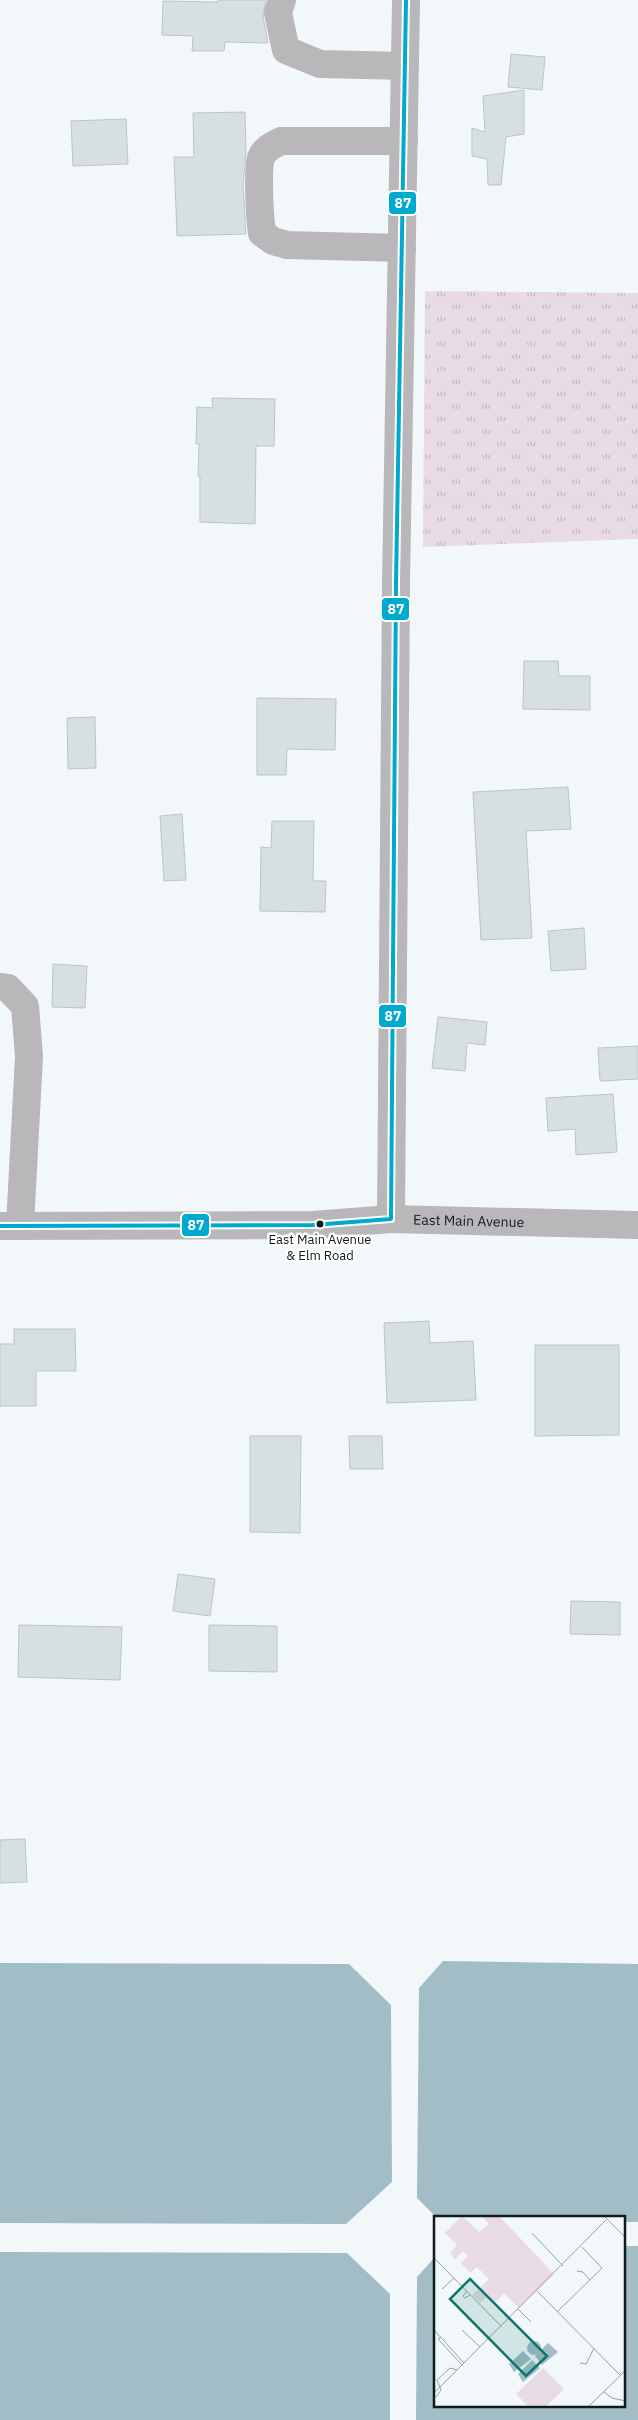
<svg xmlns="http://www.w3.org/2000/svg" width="638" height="2420" viewBox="0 0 638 2420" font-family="'IBM Plex Sans',sans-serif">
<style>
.grass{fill:url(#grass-tufts)}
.water{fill:#a2bdc5}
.building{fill:#d6e0e3;stroke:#bcc4c7}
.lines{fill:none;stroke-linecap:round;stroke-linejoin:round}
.minor{stroke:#b9b7b9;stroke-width:28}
.bus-1-casing{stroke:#fff;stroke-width:8}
.bus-1{stroke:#00a9ce;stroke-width:4}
.bus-dot{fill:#101b1e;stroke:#fff;stroke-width:2}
.labels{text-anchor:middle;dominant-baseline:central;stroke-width:5;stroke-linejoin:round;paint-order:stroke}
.bus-label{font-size:13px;fill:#101b1e;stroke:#fff}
.street-label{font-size:14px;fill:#101b1e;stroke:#fff}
.inset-road{fill:none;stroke:#98a0a2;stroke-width:1}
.view{fill:#0f766e;fill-opacity:0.15;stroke:#0f766e;stroke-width:2.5}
.inset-edge{fill:none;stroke:#101b1e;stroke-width:2.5}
.line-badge{stroke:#fff;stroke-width:2}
.badge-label{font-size:14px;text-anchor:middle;font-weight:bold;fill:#fff}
</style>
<defs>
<pattern id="grass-tufts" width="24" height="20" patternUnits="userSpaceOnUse" patternTransform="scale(1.25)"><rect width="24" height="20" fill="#e8dbe3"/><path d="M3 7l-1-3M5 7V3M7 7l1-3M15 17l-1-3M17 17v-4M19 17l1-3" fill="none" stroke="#c6bbc2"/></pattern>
</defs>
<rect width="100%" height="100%" fill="#f2f8fa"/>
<!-- grass -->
<path class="grass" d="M425,291L638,293V539L423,547Z"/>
<!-- water -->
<path class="water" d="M443,1961L638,1964V2222H624V2218L436,2217L417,2198L419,1988Z
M0,1963L349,1964L391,2005L392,2182L346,2224L0,2223Z
M624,2246H638V2420H416L417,2277L435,2257L436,2406H624Z
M0,2252L347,2253L390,2294V2420H0Z"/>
<!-- building -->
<path class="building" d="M218,0H266L263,16L268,43L225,42L224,51H192L193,36L162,35L163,1L218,2Z
M511,54L545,57L542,90L508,87Z
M524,90V134L506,137L501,185H488L487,159L472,156V128L485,132L483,96Z
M245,112L246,153L243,184L246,234L177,236L174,157H194L193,113Z
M126,119L128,164L73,166L71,121Z
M212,398L275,399L274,446H256L255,524L200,522V476H198L199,444H196L197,407L213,408Z
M524,661H558L559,676H590V710L523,709Z
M257,698L336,699L335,750L287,749L286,775H257Z
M95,717L96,768L68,769L67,718Z
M568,787L571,829L526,831L532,938L481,940L473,792Z
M182,814L186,880L164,881L160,816Z
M272,821H314L313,881H326L325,912L260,911L261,847L271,848Z
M584,928L586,969L551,971L548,931Z
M53,964L87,966L85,1008L52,1007Z
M438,1017L487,1022L485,1045L467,1043L465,1071L432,1068Z
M638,1046V1079L600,1081L598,1048Z
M613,1094L617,1152L576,1155L575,1129L548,1131L546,1098Z
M429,1321L430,1343L473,1341L476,1400L387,1403L384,1323Z
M14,1329H75L76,1371H36V1406H0V1344H14Z
M535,1345H619V1435L535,1436Z
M250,1436H301L300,1533L250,1532Z
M349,1436H382L383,1469H350Z
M178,1574L215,1579L210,1616L173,1611Z
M571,1601L620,1602V1635L570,1634Z
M19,1625L122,1627L120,1680L18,1677Z
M209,1625L277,1626V1672L209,1671Z
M25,1839L27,1882L0,1883V1840Z"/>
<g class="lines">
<!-- minor -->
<g class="minor">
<path d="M282,0L278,13L286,50L320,64L405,66"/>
<path d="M402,248L287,245L273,241L262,233C260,220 257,171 261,158C264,149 273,145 281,141H404"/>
<path d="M0,987L8,988L25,1006L29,1056L20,1226"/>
<path d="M391,1219L396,584L406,0"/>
<path id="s1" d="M0,1226L313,1225L391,1219L638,1225"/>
</g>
<!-- bus-1 casing -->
<g class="bus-1-casing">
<path id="bus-1" d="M391,1219L396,584L406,0
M0,1226L313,1225L391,1219"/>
</g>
<!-- bus-1 -->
<use href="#bus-1" class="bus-1"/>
</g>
<!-- markers -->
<circle class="bus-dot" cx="320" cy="1224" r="4.5"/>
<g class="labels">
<!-- bus labels -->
<g class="bus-label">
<text x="320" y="1239">East Main Avenue<tspan x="320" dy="16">&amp; Elm Road</tspan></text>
</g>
<!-- street labels -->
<g class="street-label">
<text stroke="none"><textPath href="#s1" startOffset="469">East Main Avenue</textPath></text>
</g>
</g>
<!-- overview -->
<g transform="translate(434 2216)">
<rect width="191" height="191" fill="#f2f8fa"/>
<path d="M28,0L45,16L55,8L47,0H65L120,58L85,92L70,77L61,87L54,80L46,87L38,79L55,63L43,51L36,57L27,47L34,40L29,35L21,43L16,37L23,29L11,17ZM109,152L130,173L111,191H95L82,178Z" fill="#e8dbe3"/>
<path d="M93 132a7 7 0 1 1 14 0a7 7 0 1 1-14 0ZM114,127L124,136L108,149L101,140ZM89,135L97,143L80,156L75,148ZM98,144L106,152L89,166L84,158Z" fill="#a2bdc5"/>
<path class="inset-road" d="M170,0L192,22M98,17L129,50M0,42L67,110M143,55L149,56L156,64M8,73L20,62M33,75L29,80L31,82L36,79M103,75L186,159M84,93L97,106M123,96L168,52L148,31M0,114L30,147M28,114L46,131M7,121L4,123L28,149M146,147L152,148L160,132M170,176L178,182L192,185M0,177L172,4M2,181L7,174L3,164L16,152L23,154M154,191L192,154"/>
<path class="view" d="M36,63L113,140L92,160L16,83Z"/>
<rect width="191" height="191" class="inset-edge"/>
</g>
<g class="line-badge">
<rect x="388" y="191" width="29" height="24" rx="5" fill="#00a9ce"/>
<rect x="381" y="597" width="29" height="24" rx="5" fill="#00a9ce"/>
<rect x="378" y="1004" width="29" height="24" rx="5" fill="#00a9ce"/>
<rect x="181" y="1213" width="29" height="24" rx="5" fill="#00a9ce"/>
</g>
<g class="badge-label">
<text x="403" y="208">87</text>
<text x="396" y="614">87</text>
<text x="393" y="1021">87</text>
<text x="196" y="1230">87</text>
</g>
</svg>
